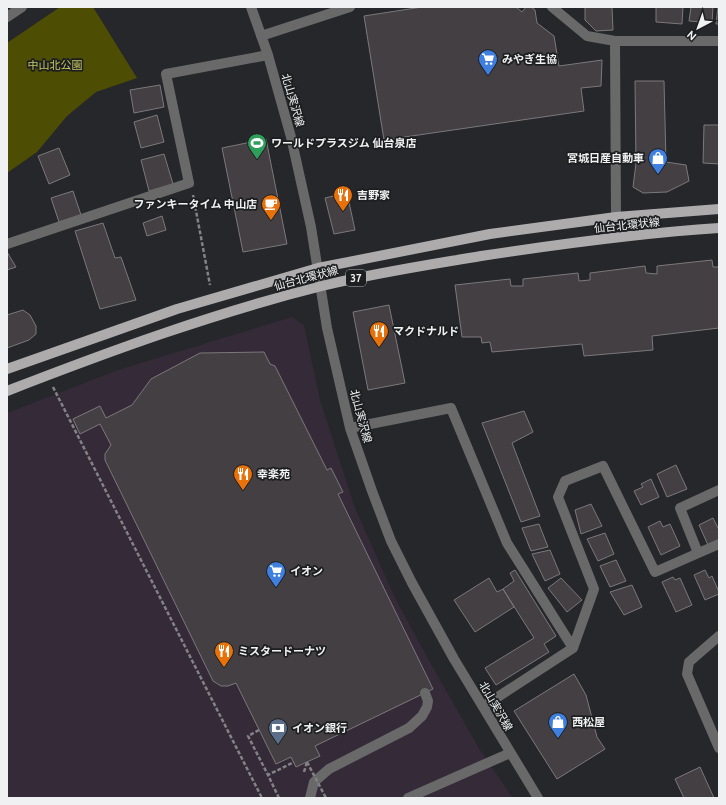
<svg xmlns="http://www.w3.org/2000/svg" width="726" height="805" viewBox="0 0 726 805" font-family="Ubuntu,'Noto Sans JP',sans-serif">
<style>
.commercial{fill:#352a38}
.green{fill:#4d4d03}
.building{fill:#433f42;stroke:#7c787b}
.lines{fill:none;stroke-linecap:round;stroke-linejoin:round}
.path{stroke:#828386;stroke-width:2.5;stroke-dasharray:4 2;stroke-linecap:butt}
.minor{stroke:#6a696a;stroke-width:10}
.major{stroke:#aeabad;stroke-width:10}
.path-bridge{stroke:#828386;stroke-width:2.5;stroke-dasharray:4 2;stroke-linecap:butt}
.labels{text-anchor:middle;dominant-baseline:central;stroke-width:3.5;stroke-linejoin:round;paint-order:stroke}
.shield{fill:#1c1e20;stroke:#b0b2b4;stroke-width:1}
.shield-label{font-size:10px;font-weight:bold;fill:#f0f1f3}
.poi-label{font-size:11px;font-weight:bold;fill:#f0f1f3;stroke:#1c1e20;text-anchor:start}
.park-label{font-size:11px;fill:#c5c75f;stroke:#1c1e20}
.street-label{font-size:11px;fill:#f0f1f3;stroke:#1c1e20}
</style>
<rect width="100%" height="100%" fill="#25272a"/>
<!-- commercial -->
<path class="commercial" d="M292,317L304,325L320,400L355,508L395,598L427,657L480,750L513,798H7V413L118,370Z"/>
<!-- green -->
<path class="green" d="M60,7H93L137,78L96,92L67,116L37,152L7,173V43Z"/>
<!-- building -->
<path class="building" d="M422,7H516L522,12L526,7H531L535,10L537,23L554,36L559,66L602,60L601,86L581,88L584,111L384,140L364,16Z
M585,7H612L613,30L596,31L585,20Z
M656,7H683L682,24L656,22Z
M691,7H713L712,23L689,21Z
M718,7H719V24H716Z
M635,81H664L666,162L686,165L689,181L667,192L643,193L633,187L636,163Z
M160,85L164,107L134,113L130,90Z
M157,115L164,142L141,148L134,122Z
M704,125H719V164L703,163Z
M266,139L287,244L243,252L222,148Z
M59,148L70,175L49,184L38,156Z
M164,154L173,184L149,191L141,160Z
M73,191L81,215L59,222L51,198Z
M347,193L355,230L334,234L325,198Z
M162,216L166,230L147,236L143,223Z
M103,223L115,258L121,257L136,300L100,309L75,231Z
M7,252L16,267L7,270Z
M712,260L713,267H719V328L652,336L653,350L584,356L582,344L492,352L490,342L482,343L481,337H462L455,285L510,279L511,286H523V279L578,273L579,281L590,280V273L645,266L646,273L657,274V266Z
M389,305L405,383L368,390L353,312Z
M23,310L30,315L36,326V334L29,340L7,348V315Z
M264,352L270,364L275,366L327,470L331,468L343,492L338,494L433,689L315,746L320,756L296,767L291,757L276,764L236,683L228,686H221L213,681L105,460V454L111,445L100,424L80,434L73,419L100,406L106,418L132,405L151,379L200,353Z
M524,411L533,432L512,443L540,516L521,522L482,423Z
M676,465L687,489L667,497L657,474Z
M651,479L659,497L641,505L634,491L643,487L641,484Z
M591,504L602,526L581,534L575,510Z
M713,518L719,530V540L708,545L699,525Z
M660,521L663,527L670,524L680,546L661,555L648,527Z
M539,524L548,547L531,551L522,528Z
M605,533L614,554L598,561L587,539Z
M550,550L560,574L545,581L532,554Z
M616,560L626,581L610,587L600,566Z
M515,570L556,636L544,644L549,652L496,685L485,668L534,638L503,589L514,581L510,573Z
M705,570L709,578L712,576L719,592V594L705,600L694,575Z
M673,577L675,580L680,578L692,605L676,612L662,582Z
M489,578L497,592L503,589L514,607L475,632L454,600Z
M561,578L582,600L567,612L548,588Z
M632,585L642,607L624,615L610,592Z
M574,674L586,695L597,737L605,749L557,779L514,711Z
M700,767L714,798H684L675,779Z"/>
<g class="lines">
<!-- path -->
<path class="path" d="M193,195L210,285
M53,387L262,798
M259,730L248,736L268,775
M304,772L307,762
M279,798L268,775L294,762"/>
<!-- minor -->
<path class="minor" d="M251,7L268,55L291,137L311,227L327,328L350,428L372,491L391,541L412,583L454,659L538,798
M552,7L587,36L615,41H719
M7,17L22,7
M261,36L350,7
M615,41L616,217
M7,244L189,183L166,74L268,55
M350,428L451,408L507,543L573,648
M698,553L680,508L719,490
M719,636L689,662L687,674L719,748
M484,706L573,648L594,589L558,497L565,481L603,466L655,572L719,544
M310,798L314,782L329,769L409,728L422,716L427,707L428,701L425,693
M408,798L510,753"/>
<!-- major -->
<path class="major" d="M7,369L177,309L318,268L490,234L616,217L719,209
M7,391C110,351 214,313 322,286C374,273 428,265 481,256C560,244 639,233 719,228"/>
<!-- path-bridge -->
<path class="path-bridge" d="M307,762L326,798"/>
</g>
<!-- icons -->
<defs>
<g id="supermarket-pin" transform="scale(1)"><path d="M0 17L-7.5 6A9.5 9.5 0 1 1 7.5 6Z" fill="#3f7fe0" stroke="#1c1e20"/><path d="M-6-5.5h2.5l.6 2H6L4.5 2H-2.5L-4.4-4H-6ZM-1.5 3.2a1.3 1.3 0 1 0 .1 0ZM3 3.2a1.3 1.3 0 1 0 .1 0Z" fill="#fff"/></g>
<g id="stadium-pin" transform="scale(1)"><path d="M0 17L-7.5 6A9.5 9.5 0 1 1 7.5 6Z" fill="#2e9e5b" stroke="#1c1e20"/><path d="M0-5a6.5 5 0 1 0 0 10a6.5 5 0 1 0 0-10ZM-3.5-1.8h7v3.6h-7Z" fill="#fff"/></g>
<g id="shop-pin" transform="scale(1)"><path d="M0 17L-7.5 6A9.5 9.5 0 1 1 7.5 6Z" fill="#3f7fe0" stroke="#1c1e20"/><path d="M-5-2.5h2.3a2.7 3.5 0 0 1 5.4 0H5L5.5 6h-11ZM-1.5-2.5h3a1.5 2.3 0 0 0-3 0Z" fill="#fff"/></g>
<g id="restaurant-pin" transform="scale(1)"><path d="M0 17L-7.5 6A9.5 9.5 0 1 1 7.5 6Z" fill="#e8710a" stroke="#1c1e20"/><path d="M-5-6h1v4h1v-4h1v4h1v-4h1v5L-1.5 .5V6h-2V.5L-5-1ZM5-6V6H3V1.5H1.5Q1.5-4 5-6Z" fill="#fff"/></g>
<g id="cafe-pin" transform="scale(1)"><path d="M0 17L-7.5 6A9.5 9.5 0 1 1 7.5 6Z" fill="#e8710a" stroke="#1c1e20"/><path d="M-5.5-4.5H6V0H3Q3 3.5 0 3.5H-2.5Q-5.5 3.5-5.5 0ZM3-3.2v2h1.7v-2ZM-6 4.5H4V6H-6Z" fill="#fff"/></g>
<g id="bank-pin" transform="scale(1)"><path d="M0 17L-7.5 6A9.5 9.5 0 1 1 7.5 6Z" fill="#5c6f8a" stroke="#1c1e20"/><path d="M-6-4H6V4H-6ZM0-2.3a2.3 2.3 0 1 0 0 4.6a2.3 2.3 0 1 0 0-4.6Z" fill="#fff"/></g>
</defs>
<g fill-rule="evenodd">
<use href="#supermarket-pin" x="488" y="59"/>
<use href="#stadium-pin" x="257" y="143"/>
<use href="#shop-pin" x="658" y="158"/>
<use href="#restaurant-pin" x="343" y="195"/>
<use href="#cafe-pin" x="271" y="204"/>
<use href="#restaurant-pin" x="379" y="331"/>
<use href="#restaurant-pin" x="243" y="474"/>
<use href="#supermarket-pin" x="276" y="571"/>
<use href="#restaurant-pin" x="224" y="651"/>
<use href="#shop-pin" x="558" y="722"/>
<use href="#bank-pin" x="278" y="728"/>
</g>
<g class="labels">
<!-- shield labels -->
<rect class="shield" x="346" y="270" width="20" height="16" rx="3"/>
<g class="shield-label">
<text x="356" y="278">37</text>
</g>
<!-- poi labels -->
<g class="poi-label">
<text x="502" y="59">みやぎ生協</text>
<text x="271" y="143">ワールドプラスジム 仙台泉店</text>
<text x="644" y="158" text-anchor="end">宮城日産自動車</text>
<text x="357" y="195">吉野家</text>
<text x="257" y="204" text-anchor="end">ファンキータイム 中山店</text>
<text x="393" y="331">マクドナルド</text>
<text x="257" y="474">幸楽苑</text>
<text x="290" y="571">イオン</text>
<text x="238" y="651">ミスタードーナツ</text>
<text x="572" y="722">西松屋</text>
<text x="292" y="728">イオン銀行</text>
</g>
<!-- park labels -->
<g class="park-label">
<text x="55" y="65">中山北公園</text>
</g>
<!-- street labels -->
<g class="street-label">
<text transform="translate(293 100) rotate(74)">北山実沢線</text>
<text transform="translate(627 225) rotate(-6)">仙台北環状線</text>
<text transform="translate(306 278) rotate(-15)">仙台北環状線</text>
<text transform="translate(361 416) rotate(75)">北山実沢線</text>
<text transform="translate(496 706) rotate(60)">北山実沢線</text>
</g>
</g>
<!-- border -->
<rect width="726" height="805" fill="none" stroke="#f0f1f3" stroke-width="16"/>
<!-- north arrow -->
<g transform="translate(698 28) rotate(221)" stroke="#1c1e20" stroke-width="3" paint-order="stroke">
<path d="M0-3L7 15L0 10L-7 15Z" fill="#f0f1f3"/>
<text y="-6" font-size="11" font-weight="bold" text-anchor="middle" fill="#f0f1f3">N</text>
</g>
</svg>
